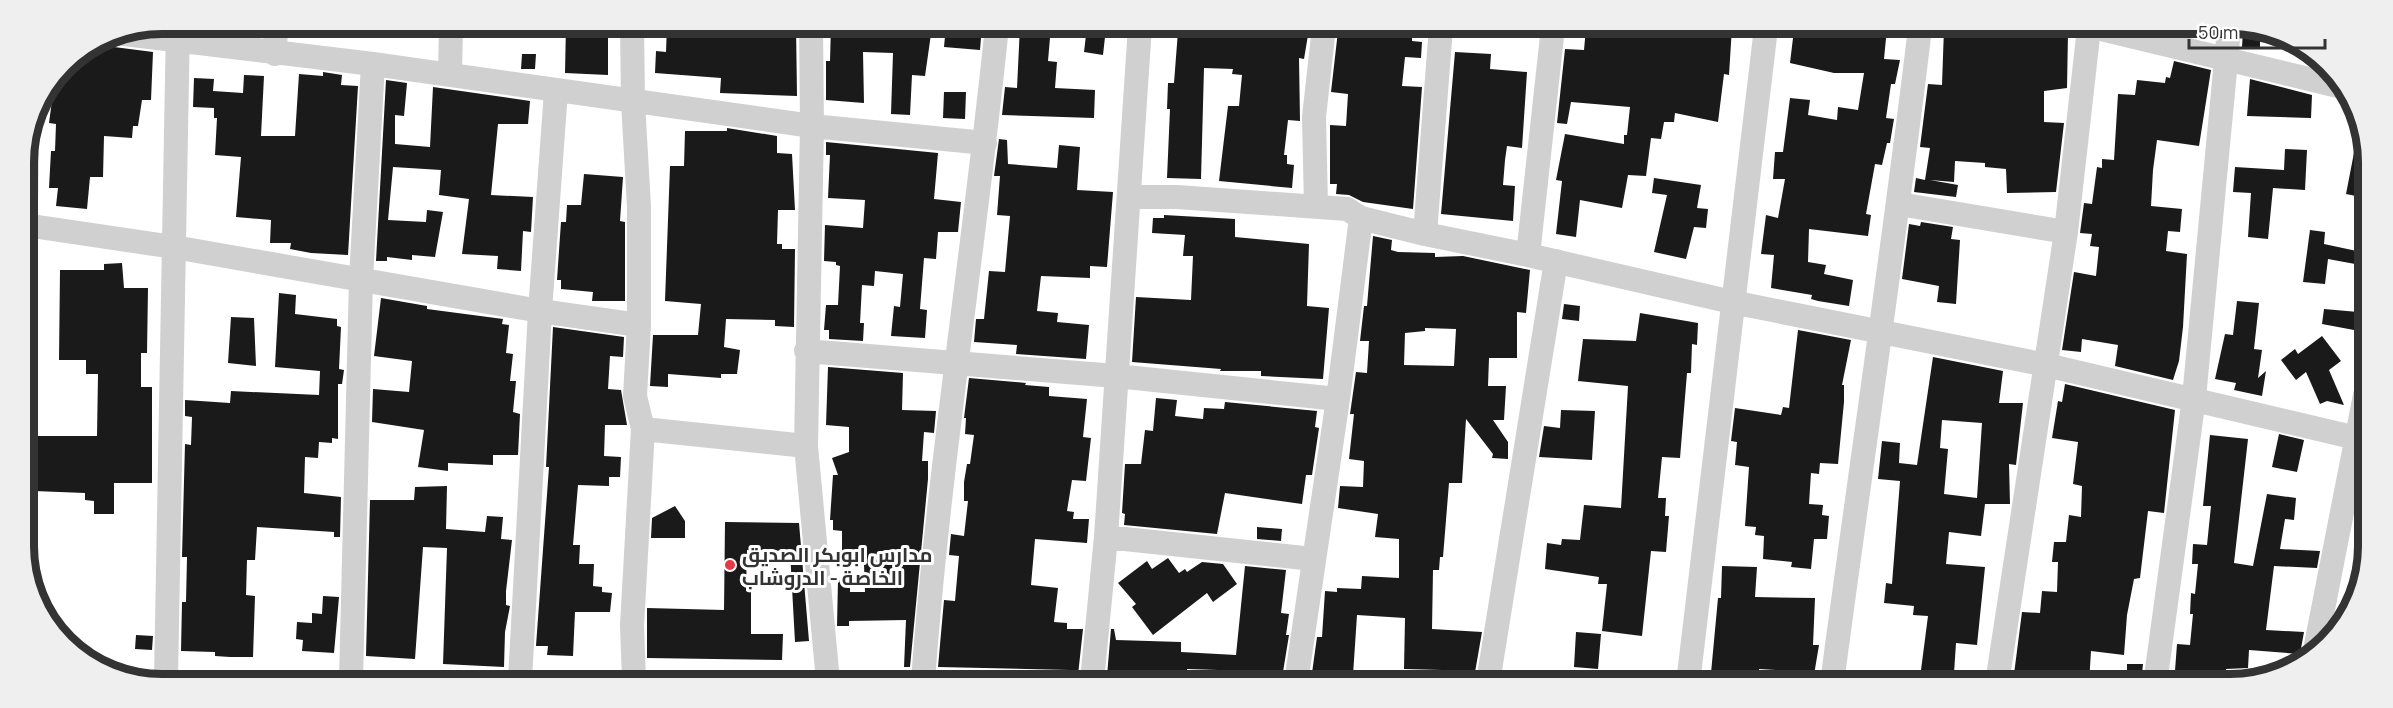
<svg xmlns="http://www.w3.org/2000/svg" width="2393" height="708" viewBox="0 0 2393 708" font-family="Manrope,Cairo,sans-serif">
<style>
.building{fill:#1a1a1a;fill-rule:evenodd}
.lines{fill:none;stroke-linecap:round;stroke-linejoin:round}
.minor{stroke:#d0d0d0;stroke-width:24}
.poi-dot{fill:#e63946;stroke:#fff;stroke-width:2}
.labels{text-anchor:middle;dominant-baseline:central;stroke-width:6;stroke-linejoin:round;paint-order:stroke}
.poi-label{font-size:20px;font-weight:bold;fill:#333;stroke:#fff;text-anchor:start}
.rim{fill:none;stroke:#333;stroke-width:8}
</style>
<rect width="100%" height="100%" fill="#fff"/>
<!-- building -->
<path class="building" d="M566,25H603V36H608V75L565,73Z
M667,25H796L797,96L720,93L721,78L655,73L656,51L666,52Z
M831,25L910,26V31L931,34L925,76L912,75L910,115L891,114L893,53L863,52L864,103L826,100V61H830Z
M946,26H982L980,50L944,47Z
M1020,26H1051L1048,61L1057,62L1055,88L1095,90L1094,118L1002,115L1005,87L1017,88Z
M1217,26L1307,27L1309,29L1304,59L1299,58L1300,121L1288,120L1284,155H1287V164L1294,165L1292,188L1219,181L1228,106H1239L1242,75L1232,74L1233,69L1204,68L1201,179L1167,178L1170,109H1167L1168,83H1174L1178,31L1207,32L1217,31Z
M1361,27H1398V31H1412V41L1422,42L1421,58L1405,57L1402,86L1422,87L1413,209L1363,202L1349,195L1336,194L1337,184H1330V125L1346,126L1348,94L1331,92L1338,31L1361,33Z
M1613,27H1732L1729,75L1724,74L1718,122L1675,113L1674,122H1664L1661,139L1651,138L1646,176L1628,175L1622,208L1580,200L1576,237L1556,234L1562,181L1556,180L1565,134L1624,144V135H1627L1630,107L1571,102L1567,124L1557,123L1565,49L1584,50L1586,28L1613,30Z
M1799,28H1887L1884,59L1900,60L1895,84H1891L1886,118L1894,119L1890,143H1887L1882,165L1875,164L1866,214L1871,215L1868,236L1809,229L1808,262L1826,265L1824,274L1853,280L1849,306L1818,301L1811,299L1812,295L1771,288L1774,255L1761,254L1766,215L1778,218L1785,179H1773L1775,152H1783L1790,98L1810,100L1808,115L1837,120L1838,107L1858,110L1864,73H1834L1790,63L1793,38H1798Z
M1944,28H2057L2056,31L2068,32L2067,88L2044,91V122L2064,123L2056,192L2007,193L2006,169L1985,167V163L1955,161L1954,182L1930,180L1958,185L1956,197L1914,192L1916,178L1925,180L1930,148L1920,147L1928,84L1942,85Z
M2243,31L2260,32V48L2242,47Z
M1086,35L1105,37L1103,55L1084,52Z
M103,39L114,47L153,52L151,100H142L138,126H133L132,138L104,136L103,177H90L87,209L56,206L58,188H49L51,151H55L56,124L49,123L55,78L65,64Z
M1455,52L1491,54L1490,69L1527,72L1522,148L1507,146L1505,160L1503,185L1515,186L1513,221L1441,214Z
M522,54H536L535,69H521Z
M2174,61L2211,70L2199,146L2157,140L2153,170L2151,206L2182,209L2180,232L2168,231L2166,251L2187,254L2183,327L2179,361L2173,380L2115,366L2118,345L2082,339L2081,352L2062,350L2074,272L2096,276L2099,247L2090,246L2092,234L2080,233L2084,203L2092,204L2097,167L2102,168V159L2114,160L2118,94L2135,95L2137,80L2165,83L2166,77L2170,78Z
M323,72L342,75L341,85L358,86L348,255L311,253L290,249L291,243H270L271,220L236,217L241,157L215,155L217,118H214V108L193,107L194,78L214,79L213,91L243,93L244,75L264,76L261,136H295L299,74L323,76Z
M2250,79L2312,95L2311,118L2247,116Z
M386,80L407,83L404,116L395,115V144L430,147L433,87L530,101L528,124H498L491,195L533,197L531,232L523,231L521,271L497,269L498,256L462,254L469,199L439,195L441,170L393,167L388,220L426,222L427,210L443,212L435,257L412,255V260L387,257V261H376Z
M944,92H966L965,119L943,118Z
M2359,127H2362L2366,136V198L2346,194Z
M727,128L777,136V153L792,154L795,210H778L777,244H782V249H795L794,327L775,326V320L726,319L724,347L740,350L737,374H721V378L668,374V387L650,386L653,335H698L701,304L665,301L670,166H684L685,131H727Z
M999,139L1007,140L1008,164L1057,168L1059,145L1080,147L1077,190L1113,192L1107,267L1090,266V278L1041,276L1037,311L1058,313L1057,322L1089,325L1086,359L1016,354L1017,345L974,342L976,319H984L989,271L1005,272L1010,216L997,215L1000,176H994Z
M826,142L938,153L934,199L961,202L958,232H938L936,259L924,258L920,309L927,310L925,338L891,336L894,306L900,307L903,274L875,271L874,286L862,285L860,323H864L863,341L829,339V330H824L826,305H838L840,266L836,265V262L824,261L825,225L863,228L865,200L828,198L830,155H826Z
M2285,149L2307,150L2305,190L2273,188L2268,239L2248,237L2251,193L2233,192L2235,167L2284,170Z
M584,174L623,177L620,221L625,222V301H592L593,292L561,289V280H557L561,222H566L567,205H581Z
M1654,178L1701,185L1697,208L1708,209L1706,228L1694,227L1686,259L1654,252L1667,195L1652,193Z
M1164,215L1235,219V237L1309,244L1307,306L1329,308L1323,379L1261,376V371H1220L1221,369L1132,362L1136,297L1191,300L1193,256H1183L1185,235L1152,233L1153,218H1164Z
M1921,222L1953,227L1951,239L1960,240L1956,304L1937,302L1939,286L1902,279L1909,224L1920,226Z
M2310,230L2325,232L2324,244L2366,253V266L2328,259L2325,284L2303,282Z
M1373,236L1392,240L1391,250L1398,252L1435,253V257L1463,256L1530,270L1526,313L1517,312V358H1489L1488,386H1506L1504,420H1493L1508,442V459L1492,458L1493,454L1466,419L1462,483H1449L1443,557H1440L1439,570H1433L1432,629L1482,632L1474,678L1442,676V670L1404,669L1405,618L1357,615L1353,675L1312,673L1317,637H1322L1325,591L1337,592V588L1361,589L1362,576L1399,578V539L1375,537L1378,514L1338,508L1340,486L1363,487L1364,461L1349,459L1354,414H1350L1356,372L1367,373L1369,341H1360L1364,306H1367ZM1425,328L1456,329L1454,366L1404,365L1405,333L1425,331Z
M122,263L124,288H148L147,353H141V387H152V483H114V514H94V501L85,500V493L34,491V436H97L98,374H86V360H59L60,270H104V264Z
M279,293L296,295L295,314L337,319V326L341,327L339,369L344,370L342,384H338V439L332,438V443L319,442L318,458L305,457L304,493L341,497L340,537H334V532L257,527L255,560H247L246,595L255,596L253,657H230L215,656V652L181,651L182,602H186L187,557H182L185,444L191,445L192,417L185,416V400L230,403L231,391L319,395L320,371L275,367Z
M381,298L427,306V309L503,319L502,324L509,325L506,353L513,354L510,381H516L513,412L520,414L518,455H493V465L448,463V471L418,467L424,430L372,422L373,389L409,392L412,361L374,356Z
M2237,301L2259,303L2254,349L2262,350L2258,378L2266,371L2262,396L2234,390L2236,383L2215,379L2225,334L2233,335Z
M1564,304L1580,306L1579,321L1562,319Z
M2324,309L2358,312L2354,330L2322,324Z
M1640,313L1698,323L1697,345L1692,344L1691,373H1687L1680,458L1662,457L1658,498H1666L1665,516H1669L1666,552L1651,551L1642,636L1602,631L1607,584H1598L1599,577L1545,569L1547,543L1561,545L1562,539L1580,540L1584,505L1621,508L1628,386L1578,381L1579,372L1583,339L1636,341Z
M231,317L254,318L256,366L228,363Z
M553,327L624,337L623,357L610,356L608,389L621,390L627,425H605L604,456L621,457L620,477H609V486L578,485L573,545H580L579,564H594L593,586L602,587V592L612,593L610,612H575L573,656L547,655L548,646H536L549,467H546Z
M1798,330L1851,340L1842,385H1844V402L1838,464L1820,463L1819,474L1811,473L1809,504L1823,505L1822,515L1829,516L1827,539H1814L1811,569L1791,567L1792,562L1763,559L1764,536L1755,535L1756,527L1745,526L1749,467L1735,465L1737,442L1731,441L1735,408L1781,415L1783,407L1789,408Z
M2322,336L2341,361L2329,370L2344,405L2327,401L2320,404L2306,372L2296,380L2281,360L2295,349L2298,354Z
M1933,357L2003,371L1999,403H2023L2016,465L2009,464L2010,504H1985L1981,536L1949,532L1946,564L1985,567L1977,645L1956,643L1954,673L1921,670L1928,616L1913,615L1914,606L1884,603L1886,583L1892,584L1900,481L1878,479L1882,441L1900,443L1899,463L1917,465ZM1942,420L1982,423L1977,498L1944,494L1948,449L1940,448Z
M828,367L903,373L902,410L936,411L934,433L924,432L922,461H928V479L910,667H904L906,620L849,621V626H837L838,580H850V592H865L864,564H848V552H842V531L833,530V520H830L833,475H838L832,458L849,452V427L826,425Z
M969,378L1026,383L1025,385L1049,387V396L1087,399L1083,437L1091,438L1086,481L1072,480L1067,511L1074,512L1073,519H1089L1087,543L1035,539L1031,585L1058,588L1054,622L1067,623V629H1083L1078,675H1070V670L938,667L944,600L955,601L959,556L949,555L951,534L964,536L968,501H964V482L967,464H970L974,435L965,434L966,418H964Z
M2065,384L2175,410L2164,513L2148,511L2140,578L2134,579L2127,615L2124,655L2091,651L2089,683L2013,682L2022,612L2040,613L2042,591L2057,592L2058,562H2052L2054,542H2066L2069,515L2081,517L2082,486L2073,484L2078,442L2052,438L2058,401L2062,402Z
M1156,398L1177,400L1175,416L1203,419L1204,408L1224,409L1225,402L1317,411L1315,427L1319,428L1312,475H1306L1302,504L1225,493L1217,534L1124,525L1125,514L1122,513L1125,464H1141L1145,430L1153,431Z
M1561,410L1595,411L1592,460L1539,457L1544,426L1560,428Z
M2279,434L2304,440L2297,472L2272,467Z
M2210,435L2248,439L2234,563L2253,566L2267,494L2296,498L2294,520L2285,519L2280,549L2320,551L2317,568L2274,566L2266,630L2304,632L2300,654L2249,650L2248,668L2226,669V684H2174L2177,644L2190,645L2193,614H2190L2191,593L2195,594L2198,564H2192L2193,544L2207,545L2211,506H2203Z
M447,486L446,529L485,532L487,516L503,517L501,539L512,540L506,591V605L510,606L505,632L504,667L443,664L447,548L423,547L415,659L366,656L370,500H414L415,487Z
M675,506L685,521V538H651L652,518Z
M725,522L799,523L809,641L795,642L790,551L747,550L746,591H751V634H783L782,660L647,658V608L724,610Z
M1257,527L1282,529L1281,541L1257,539Z
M1168,558L1179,573L1185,569L1187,572L1202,562L1223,564L1237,584L1213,602L1207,593L1153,635L1132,607L1136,604L1118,583L1147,561L1152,569Z
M1245,566L1286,570L1281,613L1289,614L1286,635H1289L1283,672L1187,669V676H1107L1111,629H1114L1116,640L1181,642V652L1236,655Z
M1722,566L1757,567L1755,597L1815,598L1813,645H1819L1814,675L1796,674V671L1759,669V673L1754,672L1753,676L1711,673L1718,598H1721Z
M323,596L339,597L334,653L302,651L303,640L296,639L297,622L312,623V613L322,614Z
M1576,632L1601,634L1598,669L1574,667Z
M136,635L153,636L152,650L135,649Z
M2127,664H2143L2141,684L2127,683Z"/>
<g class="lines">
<!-- minor -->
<path class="minor" d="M632,25L633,102L639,207V325L635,396L643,429L632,626L634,680
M811,25L812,126L806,446L828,681
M2097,28L2342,87
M116,33L373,64L812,126L985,143
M275,54L276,24
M450,75L451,25
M1129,197H1177L1347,209L1361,218L1425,234L1528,255L1732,302L2046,365L2365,440
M1899,204L2066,232
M1316,206L1314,117L1324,27
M25,225L174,247L540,311L639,325
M1425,234L1441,27
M1528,255L1553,27
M25,277L27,140
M806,351L1116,376L1338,399
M643,429L806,446
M1106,537L1313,559
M2314,655L2365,395
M166,679L178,24
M351,680L361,279L373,64
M520,680L540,311L556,91
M923,681C939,462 975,245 997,26
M1092,681L1106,537L1140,26
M1296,682L1338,399L1361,218
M1488,682L1556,261
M1688,683L1766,28
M1832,683C1861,464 1894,247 1920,28
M1997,683L2066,232L2089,28
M2155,684L2194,398L2229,29"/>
</g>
<!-- markers -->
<circle class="poi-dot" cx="730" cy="565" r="6"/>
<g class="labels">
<!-- poi labels -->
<g class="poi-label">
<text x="742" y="554">مدارس ابوبكر الصديق<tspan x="742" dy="23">الخاصة - الدروشاب</tspan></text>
</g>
</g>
<!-- crop -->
<path d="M0 0H2393V708H0ZM162 34H2230A128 128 0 0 1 2358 162V546A128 128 0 0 1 2230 674H162A128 128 0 0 1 34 546V162A128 128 0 0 1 162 34Z" fill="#efefef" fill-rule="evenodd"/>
<path class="rim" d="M162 34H2230A128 128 0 0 1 2358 162V546A128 128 0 0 1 2230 674H162A128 128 0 0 1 34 546V162A128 128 0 0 1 162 34Z"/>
<!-- scale -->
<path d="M2189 39v9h136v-9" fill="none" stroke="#333333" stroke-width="3"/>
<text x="2198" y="39" font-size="18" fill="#333333" stroke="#ffffff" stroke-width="4.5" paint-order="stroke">50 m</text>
</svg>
